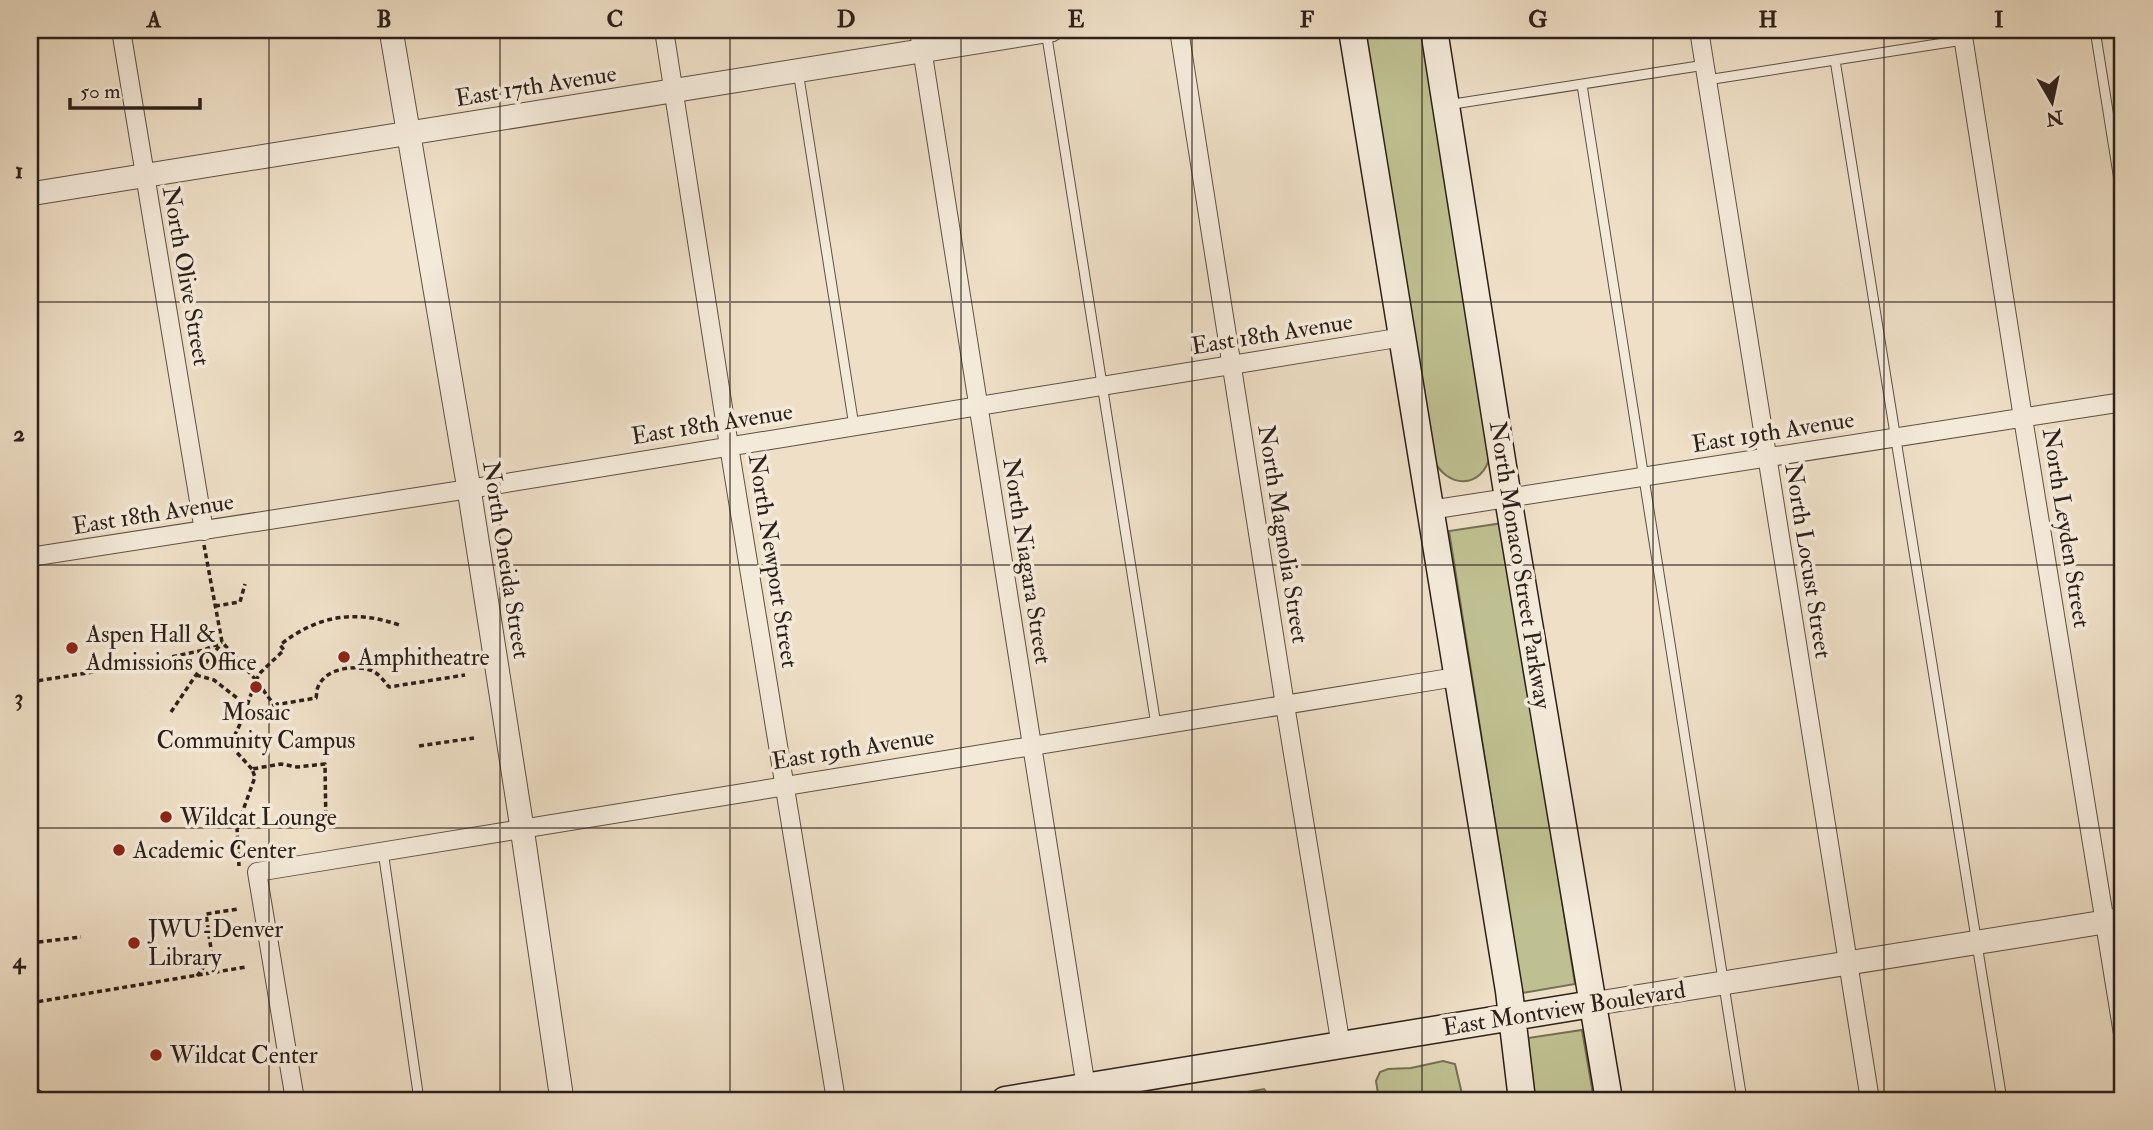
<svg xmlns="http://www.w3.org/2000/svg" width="2153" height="1130" viewBox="0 0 2153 1130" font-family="'IM FELL Double Pica',serif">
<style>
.green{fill:#bfc091;stroke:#767056;stroke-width:2}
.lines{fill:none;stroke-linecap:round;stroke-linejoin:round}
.service-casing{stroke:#5d5045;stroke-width:11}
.minor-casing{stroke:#5d5045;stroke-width:20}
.tertiary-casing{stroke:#5d5045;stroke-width:25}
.secondary-casing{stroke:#2d201a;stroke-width:29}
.path{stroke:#2d201a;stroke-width:3.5;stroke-dasharray:5 3.5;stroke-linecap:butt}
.service{stroke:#f4eada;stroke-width:9}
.minor{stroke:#f4eada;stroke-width:18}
.tertiary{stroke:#f4eada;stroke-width:23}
.secondary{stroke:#f4eada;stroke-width:26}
.grid{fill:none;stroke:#2d201a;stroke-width:2;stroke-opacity:0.55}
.poi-dot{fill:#8f2418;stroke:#f4eada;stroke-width:2.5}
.labels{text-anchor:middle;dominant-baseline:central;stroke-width:7;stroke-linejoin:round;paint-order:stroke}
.street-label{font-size:24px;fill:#2d201a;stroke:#f4eada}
.poi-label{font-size:24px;fill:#2d201a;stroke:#f4eada;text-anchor:start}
.neatline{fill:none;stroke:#2d201a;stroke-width:2.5}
.grid-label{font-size:23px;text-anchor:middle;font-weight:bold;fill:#2d201a}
</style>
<rect width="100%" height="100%" fill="#eedfc6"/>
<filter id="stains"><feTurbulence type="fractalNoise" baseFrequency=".00286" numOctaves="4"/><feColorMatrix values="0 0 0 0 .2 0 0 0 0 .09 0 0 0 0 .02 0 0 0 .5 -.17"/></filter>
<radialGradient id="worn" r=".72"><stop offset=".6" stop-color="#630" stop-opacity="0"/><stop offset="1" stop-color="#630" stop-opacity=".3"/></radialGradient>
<!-- green -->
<path class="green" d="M1363,30H1424L1490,455C1483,490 1446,489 1433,458Z
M1503,523L1575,984L1522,993L1449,531Z
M1582,1030L1594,1100H1535L1528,1038Z
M1443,1061L1455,1064L1462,1094L1415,1100H1379L1376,1081L1380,1072L1388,1069L1411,1068Z
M1264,1089L1272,1100H1200Z"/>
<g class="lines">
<!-- service casing -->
<g class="service-casing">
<path id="service" d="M2095,30L2123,205
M1046,31L1156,725
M1835,60L2002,1100
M798,71L854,426
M1707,80L1963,40
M1582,85L1742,1100
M1447,105L1705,65
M383,851L419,1100"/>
</g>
<!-- minor casing -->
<g class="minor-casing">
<path id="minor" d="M121,30L204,531
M664,30L729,446L836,1100
M919,30L1088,1100
M1179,30L1285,705L1341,1046
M1699,30L1870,1100
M1962,30L2023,418L2123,1034
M1430,510L2123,402
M30,557L469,489L1403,337
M295,1100L257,872L1456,677"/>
</g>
<!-- tertiary casing -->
<g class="tertiary-casing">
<path id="tertiary" d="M391,30L469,489L522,828L562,1100
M30,194L1051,30
M1592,1004L2123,919"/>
</g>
<!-- secondary casing -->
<g class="secondary-casing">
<path id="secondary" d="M1352,30L1509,991L1522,1100
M1434,30L1508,498L1609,1100
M1005,1100L1592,1004"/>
</g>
<!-- path -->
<path class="path" d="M204,545L222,642L256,680L274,705
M215,606L240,602L245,584
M196,675L214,680L246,705
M30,682L118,668L204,650L222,642
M274,705L316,698C317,695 316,691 318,687C325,668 356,664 373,671C380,675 384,681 389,687L465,675
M171,712L196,675L221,644
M30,719L32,734L30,735
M242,720L271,715L274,705
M419,746L474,738
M252,769L230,745L242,720L256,680L261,672L284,650L280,645C318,615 356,609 402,626
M239,866L237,827L255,777L252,769L281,764L297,767L325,764L326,829
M30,943L81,937
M197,976L212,956L206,914L238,909
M30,1003L246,967
M30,1088H34L52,1100"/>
<!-- service -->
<use href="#service" class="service"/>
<!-- minor -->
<use href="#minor" class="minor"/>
<!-- tertiary -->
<use href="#tertiary" class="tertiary"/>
<!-- secondary -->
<use href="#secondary" class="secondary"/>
</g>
<!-- grid -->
<path class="grid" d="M269,30V1100M500,30V1100M730,30V1100M961,30V1100M1192,30V1100M1422,30V1100M1653,30V1100M1884,30V1100M30,302H2123M30,565H2123M30,828H2123"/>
<!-- markers -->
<g class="poi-dot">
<circle cx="72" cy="648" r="7"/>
<circle cx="344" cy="657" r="7"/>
<circle cx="256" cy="687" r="7"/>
<circle cx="166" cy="817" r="7"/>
<circle cx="119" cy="850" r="7"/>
<circle cx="134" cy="943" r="7"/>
<circle cx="156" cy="1055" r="7"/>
</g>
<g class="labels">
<!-- street labels -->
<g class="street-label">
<text transform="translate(536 86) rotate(-9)">East 17th Avenue</text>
<text transform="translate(186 276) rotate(80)">North Olive Street</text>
<text transform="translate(1272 334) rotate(-9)">East 18th Avenue</text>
<text transform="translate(712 424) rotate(-9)">East 18th Avenue</text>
<text transform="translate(1773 432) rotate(-9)">East 19th Avenue</text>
<text transform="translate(153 514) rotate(-9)">East 18th Avenue</text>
<text transform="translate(2066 528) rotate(81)">North Leyden Street</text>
<text transform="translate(1283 534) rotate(81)">North Magnolia Street</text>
<text transform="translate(506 560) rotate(81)">North Oneida Street</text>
<text transform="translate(773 561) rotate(81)">North Newport Street</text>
<text transform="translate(1027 561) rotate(81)">North Niagara Street</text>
<text transform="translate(1808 561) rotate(81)">North Locust Street</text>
<text transform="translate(1520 565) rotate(81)">North Monaco Street Parkway</text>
<text transform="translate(853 749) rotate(-9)">East 19th Avenue</text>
<text transform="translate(1564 1009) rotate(-9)">East Montview Boulevard</text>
</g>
<!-- poi labels -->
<g class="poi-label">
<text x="86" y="634">Aspen Hall &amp;<tspan x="86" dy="28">Admissions Office</tspan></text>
<text x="358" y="657">Amphitheatre</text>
<text x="256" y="712" text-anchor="middle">Mosaic<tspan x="256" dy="28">Community Campus</tspan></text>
<text x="180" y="817">Wildcat Lounge</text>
<text x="133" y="850">Academic Center</text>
<text x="148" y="929">JWU-Denver<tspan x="148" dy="28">Library</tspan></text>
<text x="170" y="1055">Wildcat Center</text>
</g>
</g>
<!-- margin -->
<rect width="2153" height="1130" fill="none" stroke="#eedfc6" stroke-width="77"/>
<!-- north arrow -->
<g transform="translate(2052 102) rotate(171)" stroke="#f4eada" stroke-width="5" paint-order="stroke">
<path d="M0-5L12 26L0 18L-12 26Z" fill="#2d201a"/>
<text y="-10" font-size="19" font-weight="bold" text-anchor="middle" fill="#2d201a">N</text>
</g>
<!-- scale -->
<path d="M70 98v10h130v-10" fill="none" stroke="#2d201a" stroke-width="3.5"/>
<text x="80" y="98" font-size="21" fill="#2d201a" stroke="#f4eada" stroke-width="5" paint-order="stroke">50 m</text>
<rect x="38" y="38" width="2076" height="1054" class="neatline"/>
<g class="grid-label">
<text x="154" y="27">A</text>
<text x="384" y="27">B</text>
<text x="615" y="27">C</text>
<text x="846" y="27">D</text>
<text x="1076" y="27">E</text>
<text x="1307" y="27">F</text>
<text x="1538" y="27">G</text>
<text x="1768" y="27">H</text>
<text x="1999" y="27">I</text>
<text x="19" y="178">1</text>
<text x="19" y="441">2</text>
<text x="19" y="705">3</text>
<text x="19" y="968">4</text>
</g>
<rect width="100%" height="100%" filter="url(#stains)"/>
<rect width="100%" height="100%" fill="url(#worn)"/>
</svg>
